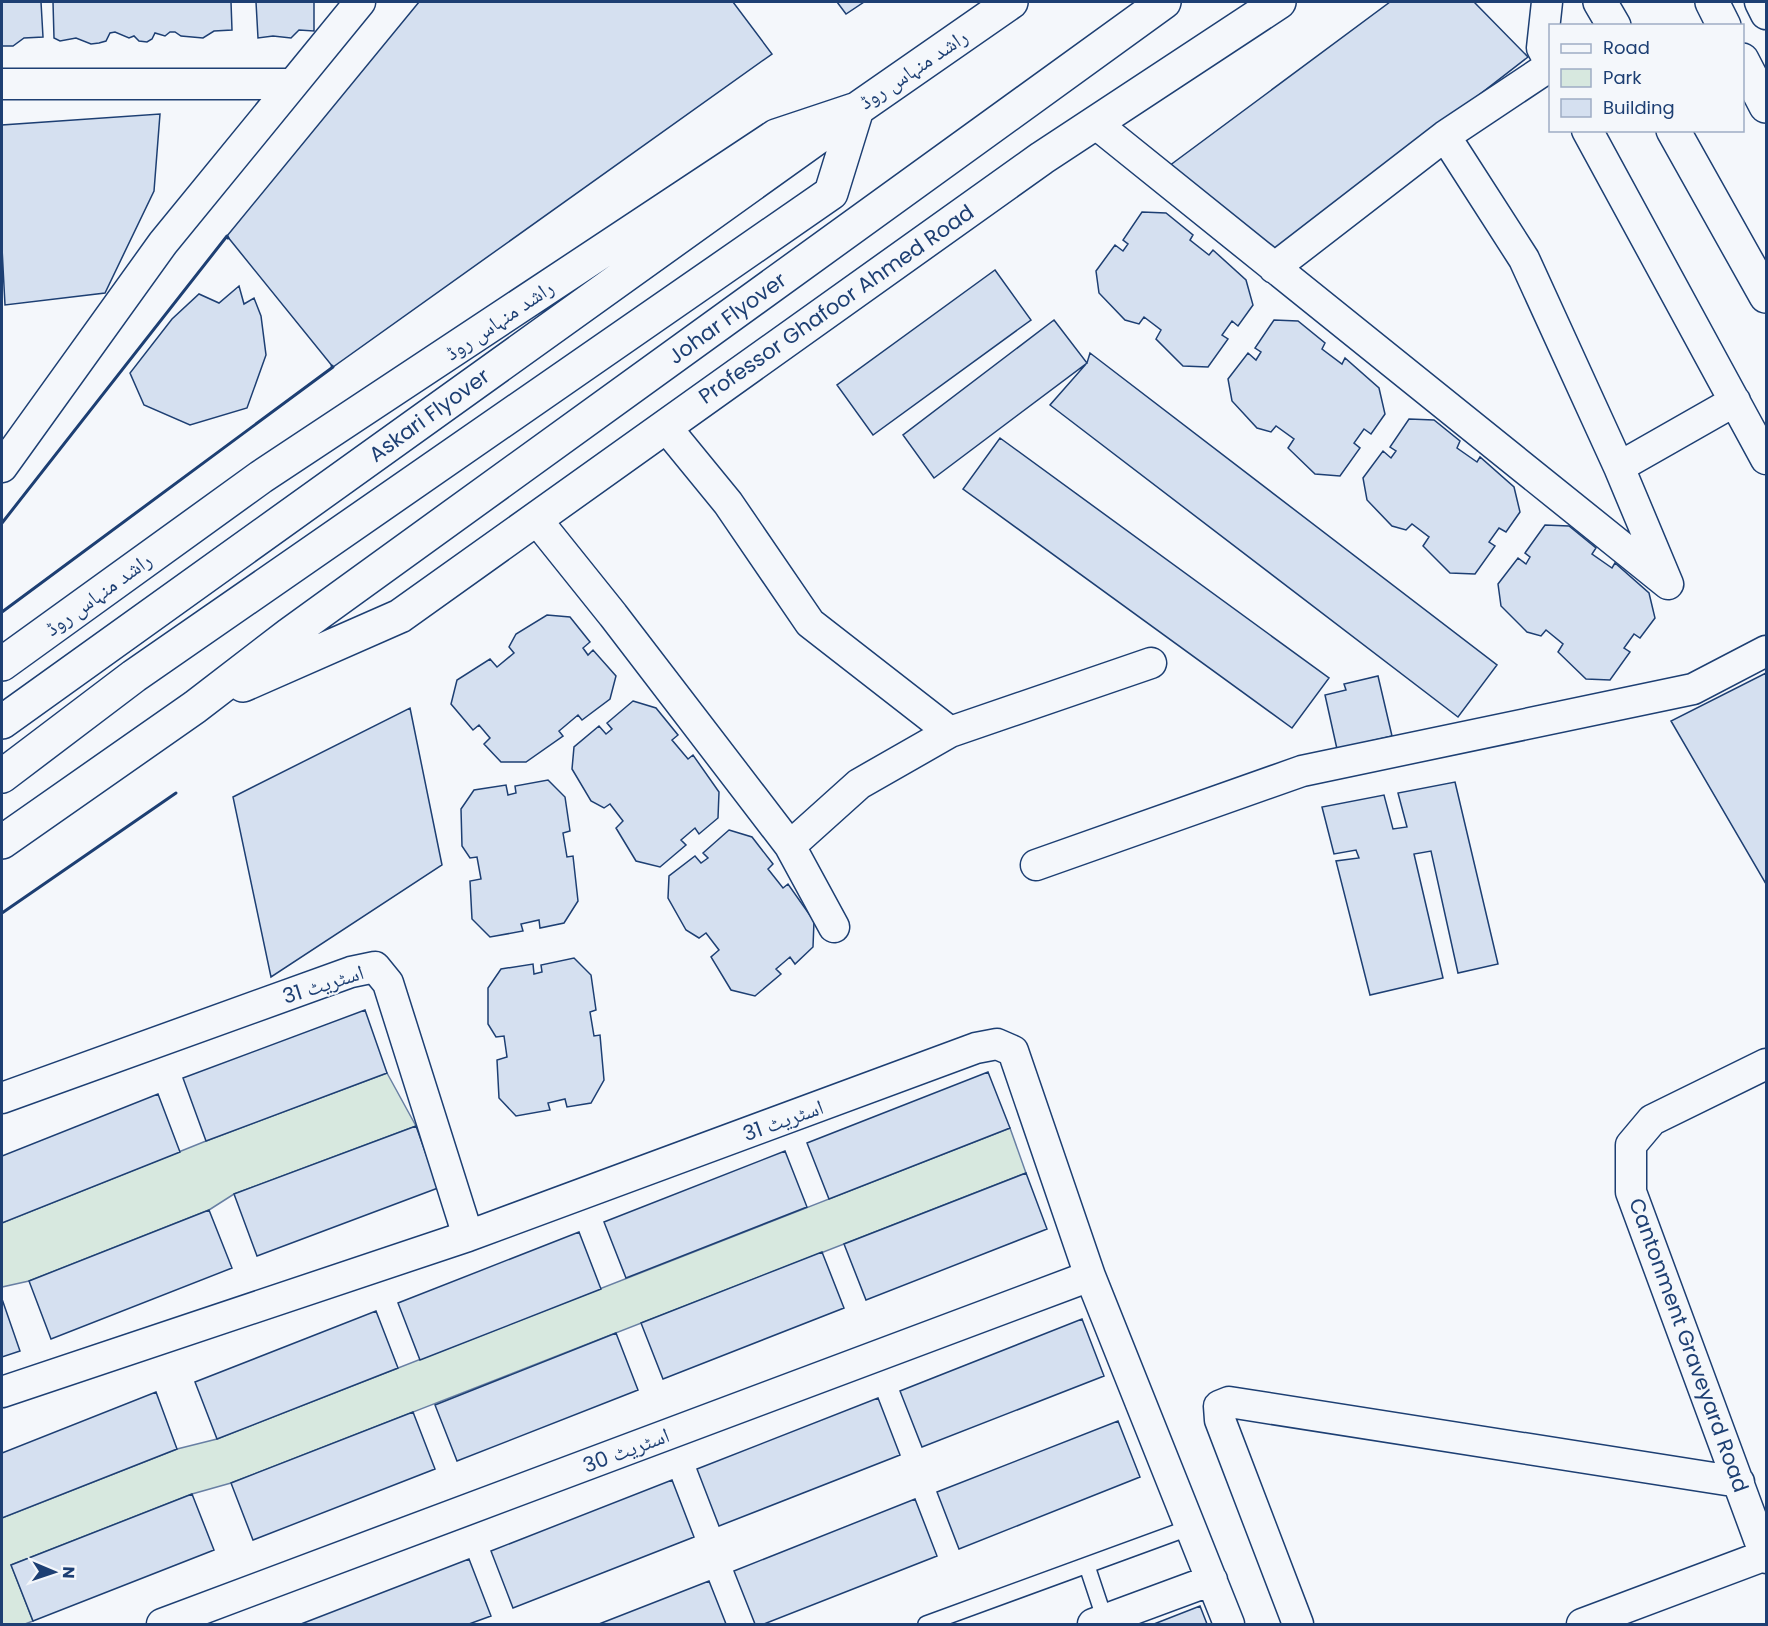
<svg xmlns="http://www.w3.org/2000/svg" width="1768" height="1626" viewBox="0 0 1768 1626" font-family="Poppins,'Noto Naskh Arabic',sans-serif">
<style>
.green{fill:#d7e8df;stroke:#687fa3;stroke-width:1.5}
.building{fill:#d5e0f0;stroke:#1d3f73;stroke-width:1.5}
.lines{fill:none;stroke-linecap:round;stroke-linejoin:round}
.service-casing{stroke:#1d3f73;stroke-width:18}
.minor-casing{stroke:#1d3f73;stroke-width:33}
.primary-casing{stroke:#1d3f73;stroke-width:36}
.service{stroke:#f4f7fb;stroke-width:15}
.minor{stroke:#f4f7fb;stroke-width:30}
.primary{stroke:#f4f7fb;stroke-width:33}
.wall{stroke:#1d3f73;stroke-width:3}
.labels{text-anchor:middle;dominant-baseline:central;stroke-width:4.5;stroke-linejoin:round;paint-order:stroke}
.street-label{font-size:21px;fill:#1d3f73;stroke:#f4f7fb}
</style>
<rect width="100%" height="100%" fill="#f4f7fb"/>
<!-- green -->
<path class="green" d="M387,1073L416,1126L234,1194L209,1210L29,1281L2,1287V1223L206,1141Z
M1010,1128L1026,1173L231,1483L192,1494L11,1565L33,1621L25,1624H2V1518L177,1449L217,1439Z"/>
<!-- building -->
<path class="building" d="M2,2H41L43,37L24,38L13,46H2Z
M53,2H231L232,30L214,31L203,38L181,36L175,32H170L165,36L155,33L152,39L147,42L139,41L134,36L129,38L115,32L110,33L106,41L99,43L91,44L76,38L60,41L54,38Z
M256,2H314V31L299,30L291,38L273,36L258,38Z
M419,2H733L772,54L333,367L227,236Z
M837,2H864L846,14Z
M1390,2H1474L1528,57L1275,253L1169,166Z
M160,114L154,191L105,293L5,305L2,248V125Z
M1142,212L1166,213L1193,235L1190,240L1209,255L1213,250L1246,280L1253,305L1238,326L1232,321L1222,335L1228,339L1208,367L1183,366L1156,339L1161,330L1144,317L1139,324L1125,320L1099,293L1096,271L1115,245L1123,251L1128,244L1123,240Z
M995,270L1031,320L873,435L837,385Z
M239,286L244,304L254,298L261,316L266,355L247,408L190,425L144,405L130,373L172,319L199,294L219,303Z
M1054,320L1087,363L934,478L903,435Z
M1274,320L1298,321L1325,343L1322,349L1342,364L1345,358L1379,388L1385,414L1371,434L1364,429L1354,443L1360,448L1340,476L1315,474L1288,448L1294,439L1276,426L1271,432L1257,428L1232,401L1228,379L1248,353L1256,360L1261,352L1255,348Z
M1090,353L1497,665L1458,717L1050,405L1087,363Z
M1409,419L1434,420L1460,441L1457,448L1477,462L1480,457L1514,487L1520,512L1506,532L1499,528L1489,542L1495,546L1475,574L1450,573L1423,546L1429,537L1412,524L1406,530L1392,526L1367,500L1363,478L1383,451L1391,458L1396,451L1390,447Z
M1000,438L1329,678L1292,728L963,489Z
M1545,525L1569,526L1596,548L1592,554L1612,568L1615,563L1649,593L1655,618L1640,638L1634,634L1624,648L1630,652L1610,680L1586,679L1558,652L1563,644L1546,630L1541,636L1527,632L1501,606L1498,584L1518,558L1526,564L1530,557L1525,553Z
M547,615L570,617L590,642L583,648L588,655L593,650L616,676L610,699L582,720L578,715L559,731L563,736L526,762H501L484,744L490,738L479,725L473,730L451,704L457,680L490,659L497,667L514,653L509,647L516,634Z
M1766,673V884L1671,721Z
M1378,676L1392,736L1337,749L1325,695L1346,690L1344,684Z
M633,701L656,708L678,735L672,740L688,759L693,755L719,792L718,818L699,834L695,828L681,840L686,845L660,867L636,861L616,828L623,821L610,804L604,808L591,801L572,769L574,747L599,726L606,734L612,729L607,723Z
M410,708L442,865L271,977L233,797Z
M548,780L565,797L570,831L563,833L567,857L573,856L578,901L564,923L540,928L539,920L521,924L523,931L490,937L472,919L470,881L481,879L477,857L470,858L462,846L461,809L474,790L506,785L508,795L516,793L515,786Z
M1455,782L1498,964L1458,973L1431,851L1414,854L1443,978L1370,995L1336,861L1359,858L1356,850L1334,854L1322,807L1384,795L1393,829L1407,827L1398,793Z
M729,830L752,837L773,864L768,869L783,888L788,884L814,921L813,947L795,964L790,957L776,969L781,974L755,996L731,990L711,957L719,950L706,933L699,938L686,930L668,898L669,876L695,856L701,863L708,858L703,853Z
M574,958L591,975L596,1010L590,1012L594,1036L600,1035L604,1080L591,1103L567,1107L565,1099L548,1103L550,1110L516,1116L499,1098L497,1060L507,1057L504,1036L496,1037L488,1024V988L501,969L533,964L534,974L542,972L541,965Z
M365,1010L387,1073L206,1141L183,1078Z
M988,1072L1010,1128L829,1199L807,1143Z
M158,1094L180,1152L2,1223V1156Z
M416,1126L438,1188L257,1256L234,1194Z
M785,1151L807,1207L626,1278L604,1222Z
M1026,1173L1047,1229L866,1300L844,1244Z
M209,1210L232,1268L51,1339L29,1281Z
M579,1232L601,1289L420,1360L398,1303Z
M822,1252L844,1308L663,1379L641,1323Z
M2,1299L20,1351L2,1357Z
M376,1311L398,1368L217,1439L195,1382Z
M1082,1319L1104,1376L922,1447L900,1391Z
M616,1333L638,1390L457,1461L435,1405Z
M156,1392L177,1449L2,1518V1453Z
M878,1398L900,1455L719,1526L697,1469Z
M413,1412L435,1469L253,1540L231,1483Z
M1118,1421L1140,1477L959,1549L937,1492Z
M672,1480L694,1537L513,1608L491,1551Z
M192,1494L214,1550L33,1621L11,1565Z
M915,1499L937,1556L764,1624H755L734,1571Z
M469,1559L491,1616L469,1624H301Z
M709,1581L726,1624H599Z
M1200,1606L1207,1624H1154Z"/>
<g class="lines">
<!-- service casing -->
<g class="service-casing">
<path id="service" d="M1087,1566L1105,1620
M926,1624L1191,1527"/>
</g>
<!-- minor casing -->
<g class="minor-casing">
<path id="minor" d="M1547,2L1542,48L1550,63
M1760,2L1766,14
M2,84H293
M1095,123L1668,584L1619,467L1524,259L1445,136L1274,268
M1587,130L1766,459
M1445,136L1550,66
M2,467L163,243L360,2
M1619,467L1735,401
M536,519L613,615L790,846L859,784L950,732L810,623L728,503L665,426
M950,732L1151,663
M790,846L834,927
M1036,865L1302,771L1693,689L1766,651
M1766,1064L1652,1120L1631,1145V1192L1766,1558
M2,1098L351,972L375,967L388,983L468,1236
M2,1392L468,1236L976,1048L997,1044L1013,1051L1090,1276L1229,1624
M162,1624L1090,1276
M1093,1624L1212,1580
M1298,1624L1220,1420L1219,1406L1229,1402L1739,1482
M1582,1624L1766,1555"/>
</g>
<!-- primary casing -->
<g class="primary-casing">
<path id="primary" d="M1600,2L1614,26
M1712,2L1724,26
M1742,60L1766,106
M1673,130L1766,296
M2,664L261,477L776,136L857,109L1011,2
M243,685L400,616L1042,158L1279,2
M2,722L829,129
M2,776L134,676L831,193L857,109
M2,842L195,707L290,634L1164,2"/>
</g>
<!-- service -->
<use href="#service" class="service"/>
<!-- minor -->
<use href="#minor" class="minor"/>
<!-- primary -->
<use href="#primary" class="primary"/>
<!-- wall -->
<path class="wall" d="M2,523L227,236L228,238
M2,612L333,367L332,366
M2,913L176,793"/>
</g>
<g class="labels">
<!-- street labels -->
<g class="street-label">
<text transform="translate(913 69) rotate(-34)">راشد منہاس روڈ</text>
<text transform="translate(836 304) rotate(-35)">Professor Ghafoor Ahmed Road</text>
<text transform="translate(727 318) rotate(-36)">Johar Flyover</text>
<text transform="translate(499 320) rotate(-34)">راشد منہاس روڈ</text>
<text transform="translate(429 415) rotate(-36)">Askari Flyover</text>
<text transform="translate(98 594) rotate(-36)">راشد منہاس روڈ</text>
<text transform="translate(323 984) rotate(-18)">اسٹریٹ 31</text>
<text transform="translate(783 1120) rotate(-20)">اسٹریٹ 31</text>
<text transform="translate(1689 1345) rotate(70)">Cantonment Graveyard Road</text>
<text transform="translate(626 1450) rotate(-21)">اسٹریٹ 30</text>
</g>
</g>
<!-- border -->
<rect width="1768" height="1626" fill="none" stroke="#1d3f73" stroke-width="6"/>
<!-- legend -->
<rect x="1549" y="24" width="195" height="108" fill="#f4f7fb" stroke="#9eadc5" stroke-width="1.5"/>
<rect x="1561" y="44" width="30" height="9" fill="#f4f7fb" stroke="#9eadc5" stroke-width="1.5"/>
<text x="1603" y="54" font-size="18" fill="#1d3f73">Road</text>
<rect x="1561" y="69" width="30" height="18" fill="#d7e8df" stroke="#9eadc5" stroke-width="1.5"/>
<text x="1603" y="84" font-size="18" fill="#1d3f73">Park</text>
<rect x="1561" y="99" width="30" height="18" fill="#d5e0f0" stroke="#9eadc5" stroke-width="1.5"/>
<text x="1603" y="114" font-size="18" fill="#1d3f73">Building</text>
<!-- north arrow -->
<g transform="translate(54 1572) rotate(92)" stroke="#f4f7fb" stroke-width="4.5" paint-order="stroke">
<path d="M0-4.5L10 22L0 15L-10 22Z" fill="#1d3f73"/>
<text y="-9" font-size="16" font-weight="bold" text-anchor="middle" fill="#1d3f73">N</text>
</g>
</svg>
